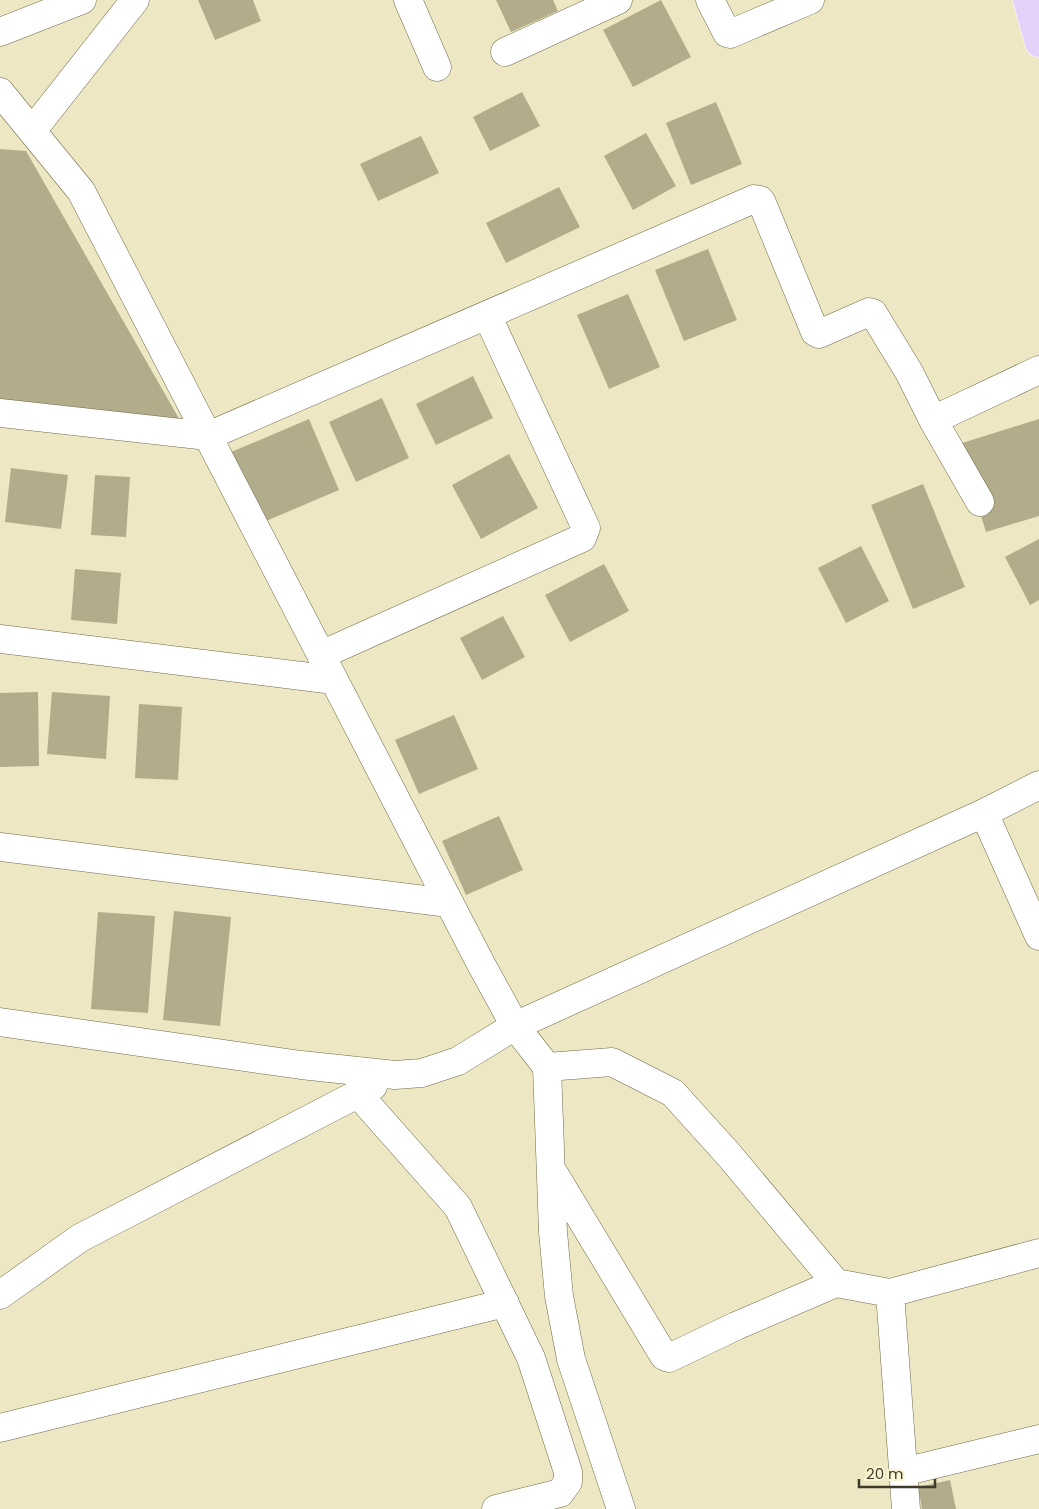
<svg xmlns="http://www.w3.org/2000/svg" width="1039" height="1509" viewBox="0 0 1039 1509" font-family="Poppins,sans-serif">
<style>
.building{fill:#b2ac8b}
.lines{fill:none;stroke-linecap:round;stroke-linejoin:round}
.street-casing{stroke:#706a4a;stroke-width:29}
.primary-casing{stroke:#fff;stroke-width:29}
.street{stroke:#fff;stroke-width:28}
.primary{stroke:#e6d1fa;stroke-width:28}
</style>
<rect width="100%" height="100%" fill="#ede7c3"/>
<!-- building -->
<path class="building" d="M198,0H253L261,21L215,40Z
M496,0H553L558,11L511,32Z
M661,0L691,57L633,87L603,30Z
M522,92L540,126L490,151L473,117Z
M716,102L742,164L691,185L666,123Z
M646,133L676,186L633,210L604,156Z
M421,136L439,173L378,201L360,164Z
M0,149L26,151L181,422L0,402Z
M559,187L580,227L506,263L486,223Z
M708,249L737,320L684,341L655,270Z
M628,294L660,367L609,389L577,315Z
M473,376L493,418L436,445L416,404Z
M382,398L409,458L356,482L329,422Z
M309,419L339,490L259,524L229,453Z
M1039,419V516L986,532L959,444Z
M509,454L538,508L481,539L452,485Z
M11,468L68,475L61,529L5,522Z
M95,475L130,477L126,537L91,535Z
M923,484L965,587L913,609L871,505Z
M1039,539V600L1030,605L1005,557Z
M861,546L889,601L846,623L818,568Z
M604,564L629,611L570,642L545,595Z
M75,569L121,573L117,624L71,620Z
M503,616L525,657L482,680L460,638Z
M38,692L39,766L0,767V693Z
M52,692L110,696L106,759L47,754Z
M139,704L182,707L178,780L135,778Z
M454,715L478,769L419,794L395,740Z
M499,816L523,870L466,895L442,841Z
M174,911L231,917L220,1026L163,1020Z
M98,912L155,916L148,1013L91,1009Z
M950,1480L956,1509H922L918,1487Z"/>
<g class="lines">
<!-- street casing -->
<g class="street-casing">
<path id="street" d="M408,0L437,67
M710,0L727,33L730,34L810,0
M0,32L82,0
M505,52L618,0
M0,92L81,191L481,964L515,1026L547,1067L553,1232L559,1296L571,1359L621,1509
M32,131L135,0
M0,413L208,436L754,199L760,200L762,203L815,332L819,334L869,312L873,313L909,372L933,420L1039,370
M933,420L980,502
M0,639L334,680
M321,655L582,538L586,528L487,315
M984,813L1039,936
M0,847L449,903
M0,1022L301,1065L395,1075L422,1073L458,1061L515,1026L984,813L1039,785
M547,1067L612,1062L673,1093L729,1155L836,1283L890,1293L1039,1253
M358,1094L458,1207L531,1358L568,1472V1482L560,1493L496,1509
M553,1172L664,1356L669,1358L736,1326L836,1283
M890,1293L906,1509
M0,1295L80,1238L373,1086
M0,1428L505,1303
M903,1472L1039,1439"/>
</g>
<!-- primary casing -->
<g class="primary-casing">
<path id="primary" d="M1027,0L1039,43"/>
</g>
<!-- street -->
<use href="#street" class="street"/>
<!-- primary -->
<use href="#primary" class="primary"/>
</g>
<!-- scale -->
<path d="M859 1479v8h76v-8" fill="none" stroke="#3e3b2d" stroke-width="2.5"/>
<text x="866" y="1479" font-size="15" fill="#3e3b2d" stroke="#faf4d0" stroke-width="4" paint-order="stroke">20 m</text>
</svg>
